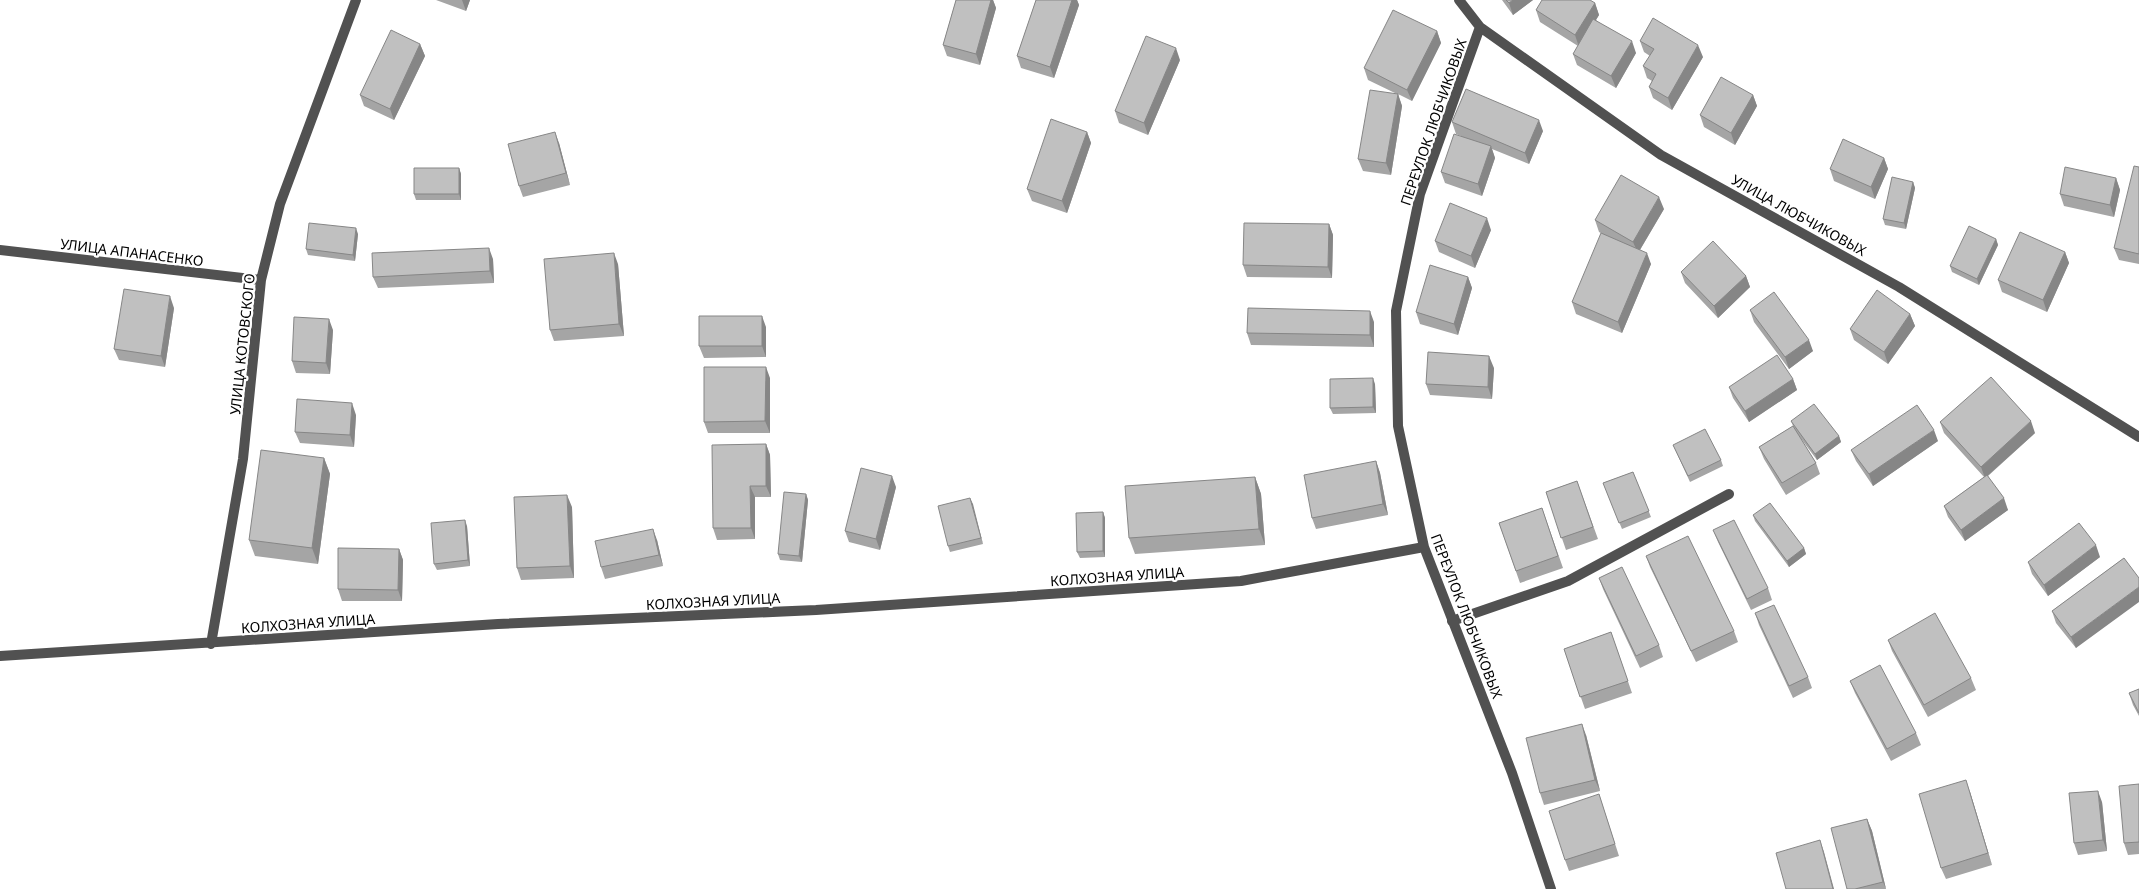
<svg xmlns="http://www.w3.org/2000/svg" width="2139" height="889" viewBox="0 0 2139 889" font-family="'Noto Sans',sans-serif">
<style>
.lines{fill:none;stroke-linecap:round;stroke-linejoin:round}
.service{stroke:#515151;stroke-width:10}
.minor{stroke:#515151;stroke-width:10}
.wall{fill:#a5a5a5}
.shaded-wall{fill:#868686}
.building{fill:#c0c0c0;stroke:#868686}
.labels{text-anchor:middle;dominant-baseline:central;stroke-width:4.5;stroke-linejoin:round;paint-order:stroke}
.street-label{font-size:14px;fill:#000;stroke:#fff}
</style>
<rect width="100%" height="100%" fill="#fff"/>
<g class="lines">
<!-- service -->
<path class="service" d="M1452,621L1568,581L1729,494"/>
<!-- minor -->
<path class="minor" d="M1459,0L1480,27L1661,155L1899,287L2139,437
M1480,27L1420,194L1396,311L1398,426L1424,547L1512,773L1551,889
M0,250L261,280
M211,644L243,459L261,280L280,204L356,0
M0,656L498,624L816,610L1241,581L1424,547"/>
</g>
<!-- wall -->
<path class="wall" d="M436,0H470L466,11Z
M956,0H993L996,8L980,65L947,56L943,45Z
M1036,0H1077L1079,5L1054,78L1021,68L1017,56Z
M1502,0H1533L1513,15Z
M1595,3L1599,15L1596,20L1636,53L1616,88L1577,65L1573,54L1578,46L1540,22L1536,10Z
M1437,31L1441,43L1412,101L1398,94L1402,106L1391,175L1363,171L1358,159L1397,94L1368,80L1364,68Z
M1640,41L1703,57L1672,110L1653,98L1649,87L1652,81L1647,78L1643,66L1650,56L1644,52Z
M420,44L425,56L394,120L364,106L360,95Z
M1180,60L1148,135L1119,123L1115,111Z
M1753,95L1757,106L1735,145L1704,127L1700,115Z
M1452,122L1543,131L1529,164L1492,149L1495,158L1482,196L1445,183L1441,172L1461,136L1456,134Z
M1087,132L1091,143L1067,213L1032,201L1027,189Z
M559,143L570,185L523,197L519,186Z
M1884,158L1888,169L1875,199L1834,181L1830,169Z
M2139,167V264L2119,260L2114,248Z
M459,168L461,174V200H416L414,194Z
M2116,178L2120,190L2114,217L2064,206L2060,194Z
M1913,182L1915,188L1906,229L1885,225L1883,219Z
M1664,209L1640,250L1651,264L1622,333L1576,314L1572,302L1604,235L1599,232L1595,220Z
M1329,224L1333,235L1332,278L1247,277L1243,265Z
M1491,230L1475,268L1439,252L1435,241Z
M358,234L355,261L308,255L306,249Z
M1996,239L1998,245L1979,285L1952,272L1950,266Z
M2065,252L2069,263L2047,312L2002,292L1998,280Z
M493,259L494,283L378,288L373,277Z
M618,264L624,336L554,341L550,330Z
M1681,272L1746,276L1750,287L1718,318L1685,283Z
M1468,277L1472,288L1458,335L1420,324L1416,312Z
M174,308L165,367L119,360L114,349Z
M1750,310L1813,351L1789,369L1754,322Z
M1910,314L1915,326L1888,364L1854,340L1850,329Z
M1374,322V347L1251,345L1247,333Z
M766,327V357L704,358L699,346Z
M333,330L330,374L296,373L292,361Z
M1494,368L1492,399L1430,395L1426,384Z
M770,378V433H708L704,422Z
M1793,379L1797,390L1749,422L1733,398L1729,387Z
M1375,384L1376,413L1333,414L1330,408Z
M356,415L354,447L300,443L295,432Z
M1791,421L1839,436L1841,442L1817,460L1796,432L1816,463L1820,474L1786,495L1764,459L1759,447L1793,426Z
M1940,422L2035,433L1988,476L2008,510L1965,541L1948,517L1944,506L1984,477L1944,433Z
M1938,441L1873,486L1856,461L1851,450Z
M766,444L770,455L771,497H755V539L717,540L713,528Z
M1673,445L1721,460L1723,466L1690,482Z
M324,458L330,474L318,564L255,556L249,540Z
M1376,461L1380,473L1388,515L1316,529L1312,518Z
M1633,472L1651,517L1622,529L1603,483Z
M1255,477L1261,494L1265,545L1135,554L1129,538Z
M1577,481L1598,539L1566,550L1546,492Z
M896,487L880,550L849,542L845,531Z
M806,494L808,500L802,562L780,560L778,554Z
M970,498L983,544L950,552L948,546Z
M572,507L574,578L521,580L517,568Z
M1542,508L1563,568L1520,583L1499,523Z
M1103,512L1105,518V557L1080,558L1077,552Z
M1753,515L1804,548L1806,554L1789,567L1755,521Z
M467,526L470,566L437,570L434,564Z
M1713,530L1768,588L1772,600L1751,610L1718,542Z
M657,540L663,566L605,579L601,567Z
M399,549L403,560L402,601H342L338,589Z
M1646,556L1734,631L1738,642L1696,662L1650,567Z
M2100,557L2048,596L2032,574L2028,562Z
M2124,558L2076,648L2056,623L2052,611Z
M1599,578L1659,645L1663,657L1640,668L1603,589Z
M1755,613L1808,677L1812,688L1793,698L1759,625Z
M1611,632L1632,693L1585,709L1564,649Z
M1888,640L1971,678L1976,690L1928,717L1892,651Z
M1850,681L1916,733L1921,745L1891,761L1855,693Z
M2139,689V716L2133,705L2129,693Z
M1586,735L1600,791L1544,805L1540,793Z
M2139,784V854L2128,855L2124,843Z
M1970,792L1992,865L1946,879L1941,868Z
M1599,794L1619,856L1569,871L1565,860Z
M2102,802L2107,851L2078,855L2074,843Z
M1867,819L1872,831L1886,889H1847Z"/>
<!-- shaded-wall -->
<path class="shaded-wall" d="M462,0H470L466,11Z
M991,0H993L996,8L980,65L976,54Z
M1072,0H1077L1079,5L1054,78L1050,67Z
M1513,0H1533L1513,15L1509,3Z
M1595,3L1599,15L1579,47L1575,35Z
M1437,31L1441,43L1412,101L1407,90Z
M1632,41L1636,53L1616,88L1611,76Z
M420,44L425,56L394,120L390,109Z
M1698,45L1703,57L1672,110L1668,98Z
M1176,48L1180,60L1148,135L1144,123Z
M1398,94L1402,106L1391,175L1386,163Z
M1753,95L1757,106L1735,145L1731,133Z
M1539,120L1543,131L1529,164L1525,153Z
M555,132L559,143L570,185L566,173Z
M1087,132L1091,143L1067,213L1062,201Z
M1491,146L1495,158L1482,196L1478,184Z
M1884,158L1888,169L1875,199L1871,187Z
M459,168L461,174V200L459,194Z
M2116,178L2120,190L2114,217L2110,205Z
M1913,182L1915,188L1906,229L1904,223Z
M1659,197L1664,209L1638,253L1633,242Z
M1487,218L1491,230L1475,268L1471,256Z
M1329,224L1333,235L1332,278L1328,267Z
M356,228L358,234L355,261L353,255Z
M1996,239L1998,245L1979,285L1977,279Z
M489,248L493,259L494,283L490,271Z
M2065,252L2069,263L2047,312L2043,300Z
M614,253L618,264L624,336L619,324Z
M1647,253L1651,264L1622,333L1618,322Z
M1746,276L1750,287L1718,318L1714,306Z
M1468,277L1472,288L1458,335L1454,324Z
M170,296L174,308L165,367L161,356Z
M1370,311L1374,322V347L1370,335Z
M1910,314L1915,326L1888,364L1884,352Z
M762,316L766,327V357L762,346Z
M329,319L333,330L330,374L326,363Z
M1809,340L1813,351L1789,369L1785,357Z
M1489,356L1494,368L1492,399L1488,387Z
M766,367L770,378V433L765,421Z
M1373,378L1375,384L1376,413L1373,407Z
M1793,379L1797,390L1749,422L1745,411Z
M352,403L356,415L354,447L350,435Z
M2031,421L2035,433L1985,478L1981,467Z
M1934,430L1938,441L1873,486L1869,474Z
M1839,436L1841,442L1817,460L1815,454Z
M766,444L770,455L771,497L766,486Z
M324,458L330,474L318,564L312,548Z
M1376,461L1380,473L1388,515L1383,504Z
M892,476L896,487L880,550L876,539Z
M1255,477L1261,494L1265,545L1259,529Z
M750,486L755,497V539L751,528Z
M806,494L808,500L802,562L799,556Z
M567,495L572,507L574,578L570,566Z
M970,498L973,504L983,544L981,538Z
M2004,498L2008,510L1965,541L1961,530Z
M1103,512L1105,518V557L1103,551Z
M465,520L467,526L470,566L468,560Z
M653,529L657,540L663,566L659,555Z
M2096,545L2100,557L2048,596L2044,585Z
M1804,548L1806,554L1789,567L1787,561Z
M399,549L403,560L402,601L398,590Z
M2139,587V602L2076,648L2071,637Z
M1582,724L1586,735L1600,791L1595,780Z
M1966,780L1970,792L1992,865L1988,853Z
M2098,791L2102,802L2107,851L2103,840Z
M1867,819L1872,831L1886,889L1883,882Z
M1820,840L1824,852L1834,889H1833Z"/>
<!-- building -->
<path class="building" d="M956,0H991L976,54L943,45Z
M1036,0H1072L1050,67L1017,56Z
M1506,0H1513L1509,3Z
M1542,0H1590L1595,3L1575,35L1536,10Z
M1393,10L1437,31L1407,90L1364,68Z
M1653,18L1698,45L1668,98L1649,87L1656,74L1643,66L1654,49L1640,41Z
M1593,19L1632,41L1611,76L1573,54Z
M391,30L420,44L390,109L360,95Z
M1146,36L1176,48L1144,123L1115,111Z
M1721,77L1753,95L1731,133L1700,115Z
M1466,89L1539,120L1525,153L1452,122Z
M1370,90L1398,94L1386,163L1358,159Z
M1051,119L1087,132L1062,201L1027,189Z
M555,132L566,173L519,186L508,144Z
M1454,134L1491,146L1478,184L1441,172Z
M1843,139L1884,158L1871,187L1830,169Z
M2134,166L2139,167V254L2114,248Z
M2065,167L2116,178L2110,205L2060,194Z
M414,168H459V194H414Z
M1621,175L1659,197L1633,242L1595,220Z
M1892,177L1913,182L1904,223L1883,219Z
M1450,203L1487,218L1471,256L1435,241Z
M309,223L356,228L353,255L306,249Z
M1244,223L1329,224L1328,267L1243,265Z
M1969,226L1996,239L1977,279L1950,266Z
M2020,232L2065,252L2043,300L1998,280Z
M1601,233L1647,253L1618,322L1572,302Z
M1713,241L1746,276L1714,306L1681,272Z
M489,248L490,271L373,277L372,253Z
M614,253L619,324L550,330L544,259Z
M1430,265L1468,277L1454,324L1416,312Z
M124,289L170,296L161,356L114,349Z
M1877,290L1910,314L1884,352L1850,329Z
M1774,292L1809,340L1785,357L1750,310Z
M1248,308L1370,311V335L1247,333Z
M699,316H762V346H699Z
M294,317L329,319L326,363L292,361Z
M1428,352L1489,356L1488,387L1426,384Z
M1777,355L1793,379L1745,411L1729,387Z
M704,367H766L765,421L704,422Z
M1991,377L2031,421L1981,467L1940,422Z
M1373,378V407L1330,408V379Z
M297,399L352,403L350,435L295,432Z
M1814,404L1839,436L1815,454L1791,421Z
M1917,405L1934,430L1869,474L1851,450Z
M1793,426L1816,463L1782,483L1759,447Z
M1705,429L1721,460L1688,476L1673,445Z
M766,444V486H750L751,528H713L712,445Z
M261,450L324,458L312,548L249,540Z
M1376,461L1383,504L1312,518L1304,475Z
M861,468L892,476L876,539L845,531Z
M1633,472L1649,511L1619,523L1603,483Z
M1987,475L2004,498L1961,530L1944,506Z
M1255,477L1259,529L1129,538L1125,486Z
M1577,481L1593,527L1561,538L1546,492Z
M784,492L806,494L799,556L778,554Z
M567,495L570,566L517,568L514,497Z
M970,498L981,538L948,546L938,506Z
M1770,503L1804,548L1787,561L1753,515Z
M1542,508L1558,556L1516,571L1499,523Z
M1103,512V551L1077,552L1076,513Z
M465,520L468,560L434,564L431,523Z
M1734,520L1768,588L1747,599L1713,530Z
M2079,523L2096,545L2044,585L2028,562Z
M653,529L659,555L601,567L595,541Z
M1688,536L1734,631L1691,651L1646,556Z
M338,548L399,549L398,590L338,589Z
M2124,558L2139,578V587L2071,637L2052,611Z
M1622,567L1659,645L1636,656L1599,578Z
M1774,605L1808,677L1789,686L1755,613Z
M1935,613L1971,678L1924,705L1888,640Z
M1611,632L1628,681L1580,697L1564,649Z
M1880,665L1916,733L1887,749L1850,681Z
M2139,689V713L2129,693Z
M1582,724L1595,780L1540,793L1526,738Z
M1966,780L1988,853L1941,868L1919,794Z
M2139,784V842L2124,843L2119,786Z
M2098,791L2103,840L2074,843L2069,793Z
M1599,794L1615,844L1565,860L1549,811Z
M1867,819L1883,882L1855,889H1847L1831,828Z
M1820,840L1833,889H1786L1776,853Z"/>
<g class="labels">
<!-- street labels -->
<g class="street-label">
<text transform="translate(1433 122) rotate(-71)">ПЕРЕУЛОК ЛЮБЧИКОВЫХ</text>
<text transform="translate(1799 215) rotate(29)">УЛИЦА ЛЮБЧИКОВЫХ</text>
<text transform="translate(132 252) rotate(7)">УЛИЦА АПАНАСЕНКО</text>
<text transform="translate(242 344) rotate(-84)">УЛИЦА КОТОВСКОГО</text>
<text transform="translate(1117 576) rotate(-4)">КОЛХОЗНАЯ УЛИЦА</text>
<text transform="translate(713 601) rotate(-3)">КОЛХОЗНАЯ УЛИЦА</text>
<text transform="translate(1467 616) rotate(69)">ПЕРЕУЛОК ЛЮБЧИКОВЫХ</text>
<text transform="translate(308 623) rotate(-4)">КОЛХОЗНАЯ УЛИЦА</text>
</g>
</g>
</svg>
